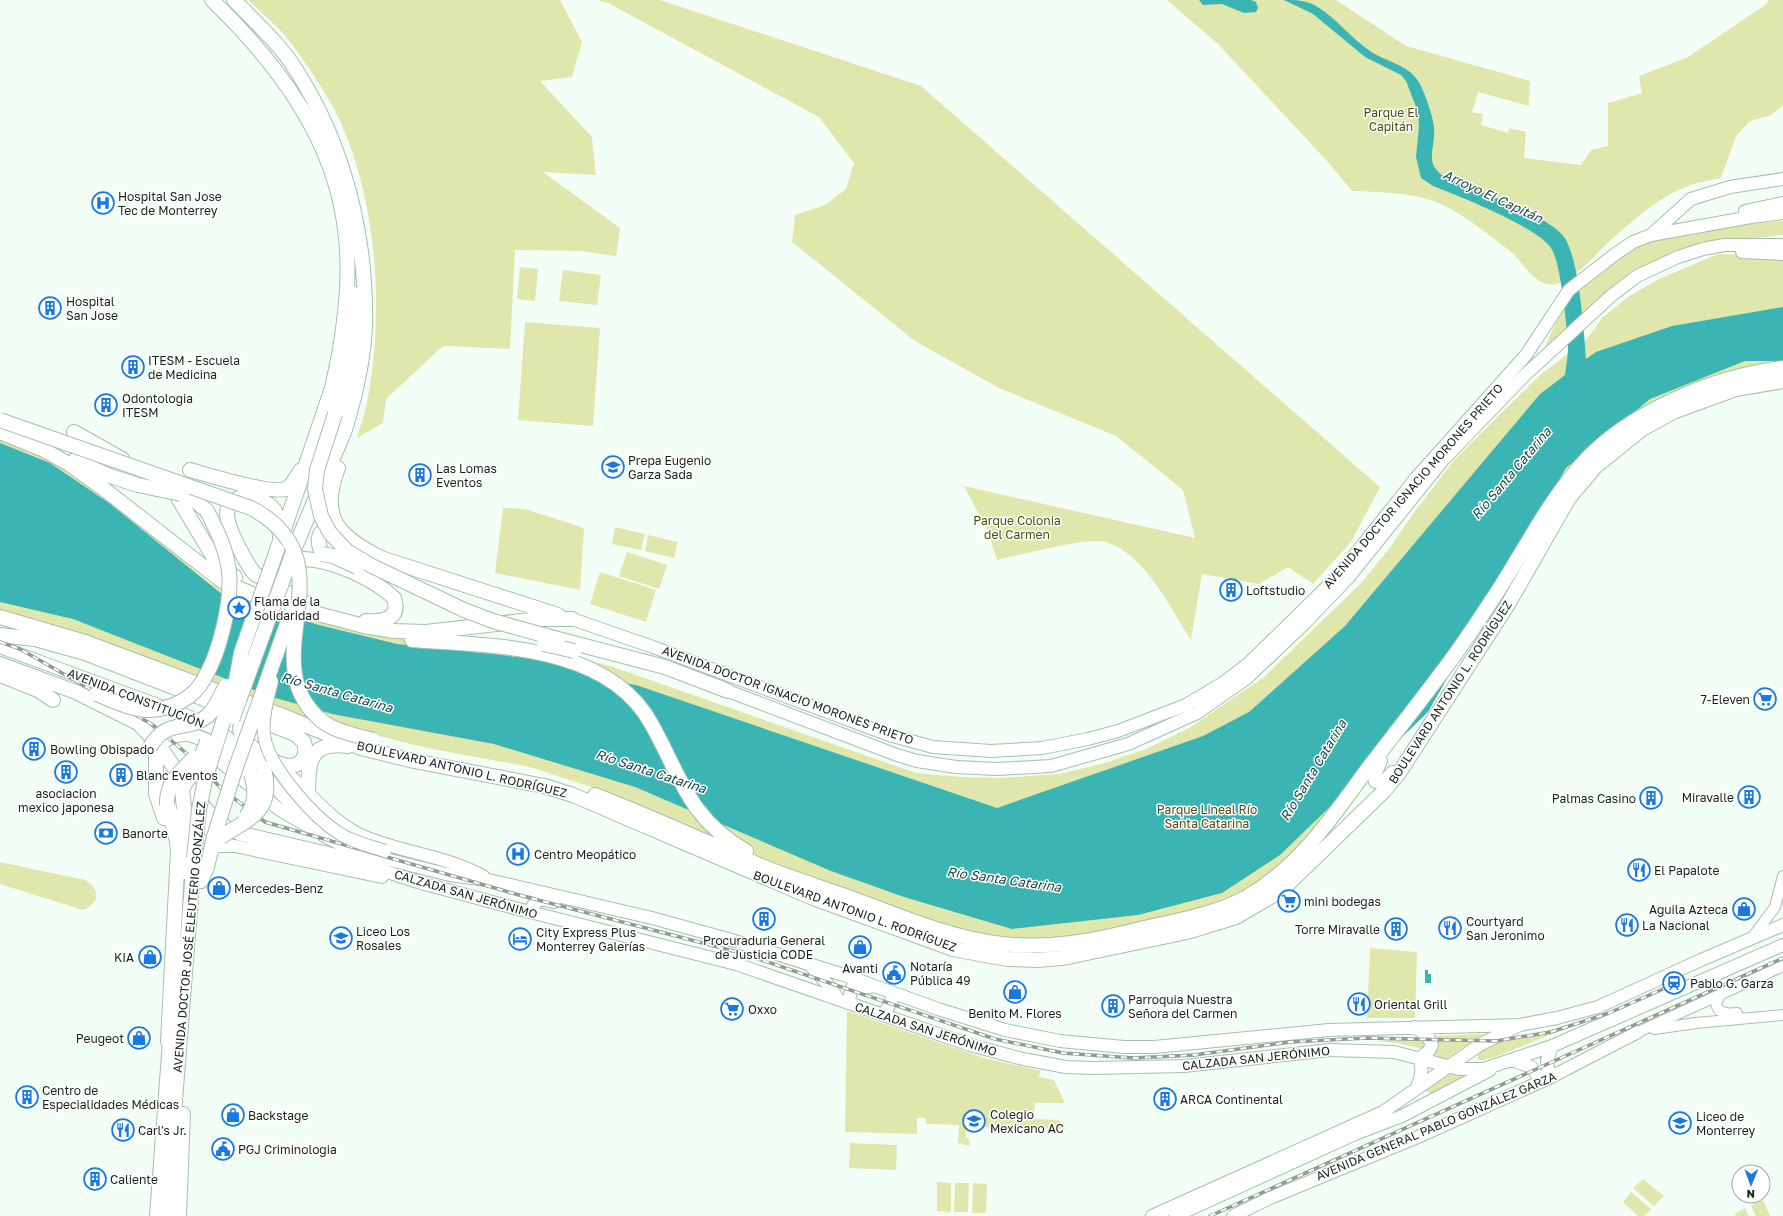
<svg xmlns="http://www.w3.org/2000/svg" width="1783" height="1216" viewBox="0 0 1783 1216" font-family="'Golos Text',sans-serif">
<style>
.green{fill:#e0e7ad}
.water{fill:#3bb5b4}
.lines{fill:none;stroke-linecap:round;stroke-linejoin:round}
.secondary-casing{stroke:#a4c0ac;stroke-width:12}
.primary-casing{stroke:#a4c0ac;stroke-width:14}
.highway-casing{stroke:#a4c0ac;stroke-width:16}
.secondary{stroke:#fff;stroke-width:10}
.primary{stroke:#fff;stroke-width:12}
.highway{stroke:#fff;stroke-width:14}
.rail-casing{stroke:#909b93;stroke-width:3.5}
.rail{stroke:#fff;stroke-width:2;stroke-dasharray:6;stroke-linecap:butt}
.primary-bridge-casing{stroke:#a4c0ac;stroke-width:14;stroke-linecap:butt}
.highway-bridge-casing{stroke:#a4c0ac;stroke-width:16;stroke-linecap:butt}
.primary-bridge{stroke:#fff;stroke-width:12}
.highway-bridge{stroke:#fff;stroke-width:14}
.labels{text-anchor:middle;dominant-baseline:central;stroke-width:3;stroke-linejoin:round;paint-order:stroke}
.park-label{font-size:12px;fill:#494e10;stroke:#fff}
.poi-label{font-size:12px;fill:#18221b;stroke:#fff;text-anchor:start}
.street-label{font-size:12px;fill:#18221b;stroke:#fff}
.water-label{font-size:13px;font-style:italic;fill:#134848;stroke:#fff}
</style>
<rect width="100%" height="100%" fill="#f3fff6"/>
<!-- green -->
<path class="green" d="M248,0H560L582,42L572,77L540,81L592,137L596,175L543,172L620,228L616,256L581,251L515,250L510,349L443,346L386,399L383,423L357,438C361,424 366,410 368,397C384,310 377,204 341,123C331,100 306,63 291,43C279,27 262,14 248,0Z
M597,0H660L921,86L1380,487L1351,542L1313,584L1288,567L1259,584L1202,574L1191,640C1170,608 1144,552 1105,542C1083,537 1021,555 997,560L987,529L964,486L1195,538L1183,490L1116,436L999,388L915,341L792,242L795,215L825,205L846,189L854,163L819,117L608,3Z
M1167,0H1336L1406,46L1530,81L1529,106L1478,92L1472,112L1483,114L1481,125L1508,133L1509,128L1526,132L1524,158L1581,165L1591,150L1608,146V103L1642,93L1639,76L1688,57L1765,5L1769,0H1783V105L1771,115L1750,121L1736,136L1721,178C1710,181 1696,182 1686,187C1659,197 1636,218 1614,237C1598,251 1577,279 1556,284C1535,289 1523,261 1509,250C1485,233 1459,209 1430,200C1405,192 1378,192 1352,191L1328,162L1218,44Z
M1783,221V235L1730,241L1679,252L1583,315L1545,347L1557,319L1572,297L1620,258L1647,240L1732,226Z
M1718,254L1783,255V363L1701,382L1670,393L1640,409L1597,438L1561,475L1340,803L1270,880L1218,907L1044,943L967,934L779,866L594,788L530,767L427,748L306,718L0,613V435L62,467L129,515L211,584L250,599L393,636L568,655L610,666L916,773L961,777L1001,778L1059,774L1105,763L1146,749L1191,727L1264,677L1360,584L1389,549L1415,511L1455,459L1540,375L1586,340L1603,317L1628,297L1659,279Z
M520,267L538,269L535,301L517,299Z
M563,270L601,275L597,305L559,301Z
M525,322L600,328L593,426L518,420Z
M503,508L525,509L584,528L580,590L495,573Z
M615,527L645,534L641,550L612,544Z
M648,535L678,542L674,558L645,551Z
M627,552L667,565L659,589L619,576Z
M600,572L656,590L646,622L590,604Z
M0,862L85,880C101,890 100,903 83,910L0,884Z
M1370,948L1417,952L1415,1018H1367Z
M847,1011L984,1058L1041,1071L1039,1077L1054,1080L1065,1103H1035L1034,1119L1059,1120L1066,1129L969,1127V1130L966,1131V1138H969L970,1146L958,1143L959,1125L926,1124V1118H917V1134L845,1132Z
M1579,1023L1495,1057L1484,1060H1478L1477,1053L1489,1045Z
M1498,1032L1465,1046L1445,1060L1432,1055C1439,1048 1436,1044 1432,1036L1480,1034Z
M1415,1038L1423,1040L1426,1043L1423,1049L1397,1043L1377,1041Z
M1446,1074L1467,1077L1430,1097V1093L1424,1090Z
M850,1143L897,1145L896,1170L849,1168Z
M1643,1179L1664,1196L1654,1206L1633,1188Z
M937,1182L951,1183V1212L937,1211Z
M955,1183H969L968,1212H954Z
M973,1183L987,1184L986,1213H972Z
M1631,1192L1651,1209L1645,1216H1638L1623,1202Z
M1763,1200L1770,1216H1756L1751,1206Z
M1745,1208L1749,1216H1736L1734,1214Z"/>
<!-- water -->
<path class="water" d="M1199,0H1251L1256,2L1258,8L1256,12L1244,13L1222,4L1203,5Z
M1284,0C1296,0 1305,0 1316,6C1336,18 1351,38 1370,51C1388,63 1409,64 1420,84C1425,94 1433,116 1434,127C1436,150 1422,164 1447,178C1474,190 1549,215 1564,237C1579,257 1584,332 1586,359L1596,352L1672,326L1783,307V361H1745L1650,399L1566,468L1428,712L1280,855L1222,893L1138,915L1012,929L904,897L831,871L635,787L494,744L332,714L272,697L73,619L0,602V443L50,463L109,503L223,595L319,625L397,644L537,659L599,678L636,685L997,808L1203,736L1249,712L1345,626L1540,394L1565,375C1566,366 1568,356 1568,347C1567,328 1561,262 1551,248C1537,227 1459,196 1433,186L1421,178L1416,157L1419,126L1418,112L1406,81L1401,75L1365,57L1313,14Z
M1425,970H1428V974H1431V983H1425Z"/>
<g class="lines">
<!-- secondary casing -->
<g class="secondary-casing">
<path id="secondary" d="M1752,938L1775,907L1783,876
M1720,995L1716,1003C1718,1014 1727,1014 1737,1013
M1654,1029L1696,1023L1783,1015
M1638,1032L1783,966
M155,1216L168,1041"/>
</g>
<!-- primary casing -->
<g class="primary-casing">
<path id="primary" d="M1745,211L1783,203
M1651,235L1691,199L1730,187L1783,179
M1742,252L1783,254
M572,619L653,647L889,735L933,747L991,751L1042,748L1088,739L1118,731L1186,705L1223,683L1249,663L1337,577L1416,478L1526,355L1569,290L1614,255L1633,242L1651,235L1751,217L1783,213
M0,647L185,715L221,732L252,758L278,791L324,836L354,851L450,875L493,881L652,918L728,939L844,975L938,1009L1005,1030L1060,1041L1124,1047H1154L1329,1030L1520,1025
M728,691L897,755L917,761L956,767L997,769L1051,766L1128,744L1197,713L1247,678L1302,626L1348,578L1443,460L1526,374L1611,296L1637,276L1678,257L1703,249L1724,245H1783
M206,750L280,810L311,828
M283,770C311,792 331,823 365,837C404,853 446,856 483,876
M210,851L217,846H235L382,877
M369,866L421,883L530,912L736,964L970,1045L1023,1059L1066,1067L1093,1068L1184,1066L1330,1050L1394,1052L1459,1069H1484L1552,1046L1783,945
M530,912C534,899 542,898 554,902
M811,966L831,988L838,999
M848,1003L852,988L870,987
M883,1015L892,1001L890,992
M1415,1027L1428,1037L1432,1045L1428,1052L1419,1058C1424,1069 1421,1079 1416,1089
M1512,1060L1531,1067L1542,1081
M1549,1078L1547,1061L1552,1046
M1152,1216L1383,1112L1481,1044L1520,1025L1557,1018L1598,1007L1701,960L1783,925
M1175,1216L1355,1134L1402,1116L1490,1070
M1233,1216L1270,1198L1420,1136L1549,1078L1638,1032"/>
</g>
<!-- highway casing -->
<g class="highway-casing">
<path id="highway" d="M212,0C279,65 337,141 346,238C351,287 343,340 332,388L277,550
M234,0C255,22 280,44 296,70C344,144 367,238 365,325C364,358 356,392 347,423C343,438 335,452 330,465C317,495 304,525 292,555
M335,414C348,375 359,335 352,293
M0,432L44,450L69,464L104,489L222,581L268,601L364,626L395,631L426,632L540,619H572
M74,432L122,459
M75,460L110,476L138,485
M338,468C319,518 338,536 381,558L558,615
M190,470C208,475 275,496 288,488C293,484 297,476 301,470
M181,494L190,496L207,511
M178,498L214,558L235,577
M280,537C277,507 277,508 251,495C217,500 226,522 237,544C243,555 247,565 255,574L309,605
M304,559C332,560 373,578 394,598C401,619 383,622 366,621
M327,562C316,545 313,530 336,526
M0,617L85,642L281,715L361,748L414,761L544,786L573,795L813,898L953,949L985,955L1008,959L1037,960L1063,958L1187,932L1236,917L1282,890L1384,791L1399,773L1507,606L1569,498L1595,467L1642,429L1673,412L1736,389L1783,381
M0,635L35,639L85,653L295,734L304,742C305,746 306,751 305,754C297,783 253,751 244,739C241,736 241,732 240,728
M558,639L665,667L728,691
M412,640C492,646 609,644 652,725C681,777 689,819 746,851
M0,664L76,692L138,723L158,744L180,776L211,816L227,828L242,834L345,858L369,866
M0,675L38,690L53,700
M164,741C170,736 179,734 187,734C194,734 228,751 235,756C242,760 247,767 251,774
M156,756V794L164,818
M1380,761L1374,774L1376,781H1385L1393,773
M308,794C309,762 308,741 348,746
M595,795C652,817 708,843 764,867C793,879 824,888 854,899C902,917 951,938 1002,944C1049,949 1094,941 1140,929C1175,921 1213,915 1245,898C1298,868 1331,819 1366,771C1391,738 1417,706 1442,672C1460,649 1476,624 1492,600C1522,555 1546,505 1581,465C1628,412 1715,376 1783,368
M176,796L185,830L184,872
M167,805L177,841L178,851L168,1041
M189,814L201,824L226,837
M201,881L207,867L214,837
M166,1216L194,858
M179,1216L183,1114"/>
</g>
<!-- secondary -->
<use href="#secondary" class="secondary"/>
<!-- primary -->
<use href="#primary" class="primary"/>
<!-- highway -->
<use href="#highway" class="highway"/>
<!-- rail casing -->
<g class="rail-casing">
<path id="rail" d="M0,642L20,649L153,725L186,753L222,789L265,822L519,895L741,953L995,1039L1063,1053L1133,1058L1194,1055L1290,1042L1367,1038L1496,1041L1551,1032L1609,1013L1674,984
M1210,1216L1783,958"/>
</g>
<!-- rail -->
<use href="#rail" class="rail"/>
<!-- primary-bridge casing -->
<g class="primary-bridge-casing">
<path id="primary-bridge" d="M272,681C268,698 262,717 264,735C268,767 315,819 342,835C356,843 370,846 385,851"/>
</g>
<!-- highway-bridge casing -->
<g class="highway-bridge-casing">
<path id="highway-bridge" d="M335,414L317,470L315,489L321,516L330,533L347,551L372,566L464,610L493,621L558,639
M0,420L251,508C355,563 248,660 322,721C336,732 356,735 373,740
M138,485L181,494
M322,554L333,556L357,567
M544,644L574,651
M96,694C113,700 133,711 151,710C172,709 194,698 204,679C220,652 232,602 229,571C226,548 217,531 207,511
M233,717L292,555
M150,747C167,718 186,732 206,717C215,711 220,695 226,686
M167,805C166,783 180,772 194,758
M184,808L182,789L201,758L207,741
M246,817C256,803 256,790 251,774
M214,837L235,770L293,607
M221,837C253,816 274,811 264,768
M194,858L199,810L205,780L236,680L241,653L277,550"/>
</g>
<!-- primary-bridge -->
<use href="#primary-bridge" class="primary-bridge"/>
<!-- highway-bridge -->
<use href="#highway-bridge" class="highway-bridge"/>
</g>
<!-- icons -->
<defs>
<g id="hospital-ring" transform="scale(1.15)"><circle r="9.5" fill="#fff" stroke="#1979e2" stroke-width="1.5"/><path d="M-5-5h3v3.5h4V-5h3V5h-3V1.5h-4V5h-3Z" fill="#1979e2"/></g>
<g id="building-ring" transform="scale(1.15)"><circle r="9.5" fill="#fff" stroke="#1979e2" stroke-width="1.5"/><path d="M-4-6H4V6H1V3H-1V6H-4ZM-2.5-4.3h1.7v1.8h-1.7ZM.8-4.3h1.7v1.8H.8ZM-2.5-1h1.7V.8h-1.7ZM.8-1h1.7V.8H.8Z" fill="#1979e2"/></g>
<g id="university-ring" transform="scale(1.15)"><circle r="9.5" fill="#fff" stroke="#1979e2" stroke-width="1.5"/><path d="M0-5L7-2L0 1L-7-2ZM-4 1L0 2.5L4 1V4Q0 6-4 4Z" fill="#1979e2"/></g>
<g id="sight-ring" transform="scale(1.15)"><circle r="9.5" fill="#fff" stroke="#1979e2" stroke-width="1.5"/><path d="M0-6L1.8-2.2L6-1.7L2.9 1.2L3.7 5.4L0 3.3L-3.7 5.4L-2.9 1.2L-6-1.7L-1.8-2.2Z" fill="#1979e2"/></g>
<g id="supermarket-ring" transform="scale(1.15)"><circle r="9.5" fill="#fff" stroke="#1979e2" stroke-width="1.5"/><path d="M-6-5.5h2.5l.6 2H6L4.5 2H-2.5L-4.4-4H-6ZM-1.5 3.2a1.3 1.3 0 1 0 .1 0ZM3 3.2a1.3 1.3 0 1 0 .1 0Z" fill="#1979e2"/></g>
<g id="bank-ring" transform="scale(1.15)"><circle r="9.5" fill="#fff" stroke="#1979e2" stroke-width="1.5"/><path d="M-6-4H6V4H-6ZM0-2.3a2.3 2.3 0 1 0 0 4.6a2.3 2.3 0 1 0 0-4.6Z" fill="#1979e2"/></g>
<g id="restaurant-ring" transform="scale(1.15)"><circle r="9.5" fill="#fff" stroke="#1979e2" stroke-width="1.5"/><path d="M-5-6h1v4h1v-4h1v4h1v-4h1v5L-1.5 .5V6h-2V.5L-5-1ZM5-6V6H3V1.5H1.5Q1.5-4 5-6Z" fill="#1979e2"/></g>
<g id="shop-ring" transform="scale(1.15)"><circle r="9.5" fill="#fff" stroke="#1979e2" stroke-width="1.5"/><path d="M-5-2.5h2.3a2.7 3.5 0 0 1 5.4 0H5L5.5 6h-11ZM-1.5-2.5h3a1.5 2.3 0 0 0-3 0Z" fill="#1979e2"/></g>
<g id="school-ring" transform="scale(1.15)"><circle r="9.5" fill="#fff" stroke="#1979e2" stroke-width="1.5"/><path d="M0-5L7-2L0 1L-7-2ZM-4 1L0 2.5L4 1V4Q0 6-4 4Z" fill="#1979e2"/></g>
<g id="hotel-ring" transform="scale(1.15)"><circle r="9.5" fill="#fff" stroke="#1979e2" stroke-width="1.5"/><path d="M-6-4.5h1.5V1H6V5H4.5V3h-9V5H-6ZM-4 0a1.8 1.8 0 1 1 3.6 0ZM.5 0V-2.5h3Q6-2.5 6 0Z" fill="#1979e2"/></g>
<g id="civic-ring" transform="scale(1.15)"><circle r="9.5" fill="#fff" stroke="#1979e2" stroke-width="1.5"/><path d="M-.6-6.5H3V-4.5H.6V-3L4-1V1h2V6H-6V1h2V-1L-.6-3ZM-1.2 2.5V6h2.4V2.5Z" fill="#1979e2"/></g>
<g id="station-ring" transform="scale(1.15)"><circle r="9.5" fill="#fff" stroke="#1979e2" stroke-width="1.5"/><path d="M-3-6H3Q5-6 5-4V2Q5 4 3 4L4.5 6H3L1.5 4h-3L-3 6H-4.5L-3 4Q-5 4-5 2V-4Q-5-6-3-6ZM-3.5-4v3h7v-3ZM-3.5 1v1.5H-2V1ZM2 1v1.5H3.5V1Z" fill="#1979e2"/></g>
</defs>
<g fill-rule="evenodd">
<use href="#hospital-ring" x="103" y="203"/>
<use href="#building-ring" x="50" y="308"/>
<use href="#building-ring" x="133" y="367"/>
<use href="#building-ring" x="106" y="405"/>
<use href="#university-ring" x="613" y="467"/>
<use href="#building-ring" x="420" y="475"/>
<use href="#building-ring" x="1231" y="590"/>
<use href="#sight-ring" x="239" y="608"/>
<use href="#supermarket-ring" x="1765" y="699"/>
<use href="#building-ring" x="34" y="749"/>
<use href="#building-ring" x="66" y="772"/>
<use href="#building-ring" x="121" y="775"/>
<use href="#building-ring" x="1749" y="797"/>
<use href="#building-ring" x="1651" y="798"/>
<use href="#bank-ring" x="106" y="833"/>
<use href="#hospital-ring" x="518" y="854"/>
<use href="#restaurant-ring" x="1639" y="870"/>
<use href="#shop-ring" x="219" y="888"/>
<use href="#supermarket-ring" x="1289" y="901"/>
<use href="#shop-ring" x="1744" y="909"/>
<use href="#building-ring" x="764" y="919"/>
<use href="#restaurant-ring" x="1627" y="925"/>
<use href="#restaurant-ring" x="1450" y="928"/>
<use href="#building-ring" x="1396" y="929"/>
<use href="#school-ring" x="341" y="938"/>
<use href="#hotel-ring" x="520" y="939"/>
<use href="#shop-ring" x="860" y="947"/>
<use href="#shop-ring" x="150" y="957"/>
<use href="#civic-ring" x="894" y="973"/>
<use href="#station-ring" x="1674" y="983"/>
<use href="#shop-ring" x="1015" y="992"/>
<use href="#restaurant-ring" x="1359" y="1004"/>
<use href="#building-ring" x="1113" y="1006"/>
<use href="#supermarket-ring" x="732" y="1009"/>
<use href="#shop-ring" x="139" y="1038"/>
<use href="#building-ring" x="27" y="1097"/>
<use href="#building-ring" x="1165" y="1099"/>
<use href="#shop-ring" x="233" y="1115"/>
<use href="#school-ring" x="974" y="1121"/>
<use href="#school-ring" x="1680" y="1123"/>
<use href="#restaurant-ring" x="123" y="1130"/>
<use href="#civic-ring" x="223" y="1149"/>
<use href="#building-ring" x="95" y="1179"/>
</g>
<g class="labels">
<!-- park labels -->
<g class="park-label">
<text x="1391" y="112">Parque El<tspan x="1391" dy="14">Capitán</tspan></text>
<text x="1017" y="520">Parque Colonia<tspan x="1017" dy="14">del Carmen</tspan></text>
<text x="1207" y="809">Parque Lineal Río<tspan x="1207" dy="14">Santa Catarina</tspan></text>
</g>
<!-- poi labels -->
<g class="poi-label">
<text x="118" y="196">Hospital San Jose<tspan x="118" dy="14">Tec de Monterrey</tspan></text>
<text x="66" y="301">Hospital<tspan x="66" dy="14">San Jose</tspan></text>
<text x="148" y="360">ITESM - Escuela<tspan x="148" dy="14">de Medicina</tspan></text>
<text x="122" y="398">Odontologia<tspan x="122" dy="14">ITESM</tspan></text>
<text x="628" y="460">Prepa Eugenio<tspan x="628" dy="14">Garza Sada</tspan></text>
<text x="436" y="468">Las Lomas<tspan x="436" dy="14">Eventos</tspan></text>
<text x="1246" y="590">Loftstudio</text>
<text x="254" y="601">Flama de la<tspan x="254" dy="14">Solidaridad</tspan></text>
<text x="1750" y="699" text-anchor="end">7-Eleven</text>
<text x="50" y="749">Bowling Obispado</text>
<text x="136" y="775">Blanc Eventos</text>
<text x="66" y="793" text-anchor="middle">asociacion<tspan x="66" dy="14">mexico japonesa</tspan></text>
<text x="1734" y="797" text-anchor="end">Miravalle</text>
<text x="1636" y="798" text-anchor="end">Palmas Casino</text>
<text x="122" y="833">Banorte</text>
<text x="534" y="854">Centro Meopático</text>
<text x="1654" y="870">El Papalote</text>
<text x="234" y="888">Mercedes-Benz</text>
<text x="1304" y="901">mini bodegas</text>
<text x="1728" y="909" text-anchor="end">Aguila Azteca</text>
<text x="1466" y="921">Courtyard<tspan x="1466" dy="14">San Jeronimo</tspan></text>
<text x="1642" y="925">La Nacional</text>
<text x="1380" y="929" text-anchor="end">Torre Miravalle</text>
<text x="356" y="931">Liceo Los<tspan x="356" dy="14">Rosales</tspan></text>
<text x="536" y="932">City Express Plus<tspan x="536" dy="14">Monterrey Galerías</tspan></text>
<text x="764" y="940" text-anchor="middle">Procuraduria General<tspan x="764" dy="14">de Justicia CODE</tspan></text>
<text x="134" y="957" text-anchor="end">KIA</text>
<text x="910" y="966">Notaría<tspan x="910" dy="14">Pública 49</tspan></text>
<text x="860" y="968" text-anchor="middle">Avanti</text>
<text x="1690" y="983">Pablo G. Garza</text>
<text x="1128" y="999">Parroquia Nuestra<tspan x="1128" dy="14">Señora del Carmen</tspan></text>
<text x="1374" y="1004">Oriental Grill</text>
<text x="748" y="1009">Oxxo</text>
<text x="1015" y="1013" text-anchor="middle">Benito M. Flores</text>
<text x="124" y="1038" text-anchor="end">Peugeot</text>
<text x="42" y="1090">Centro de<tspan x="42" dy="14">Especialidades Médicas</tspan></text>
<text x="1180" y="1099">ARCA Continental</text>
<text x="990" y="1114">Colegio<tspan x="990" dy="14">Mexicano AC</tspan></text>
<text x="248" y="1115">Backstage</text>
<text x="1696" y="1116">Liceo de<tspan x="1696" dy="14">Monterrey</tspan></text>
<text x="138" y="1130">Carl's Jr.</text>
<text x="238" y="1149">PGJ Criminologia</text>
<text x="110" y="1179">Caliente</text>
</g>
<!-- street labels -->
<g class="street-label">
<text transform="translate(1413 486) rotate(-49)">AVENIDA DOCTOR IGNACIO MORONES PRIETO</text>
<text transform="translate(1450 692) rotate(-57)">BOULEVARD ANTONIO L. RODRÍGUEZ</text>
<text transform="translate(788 695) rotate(20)">AVENIDA DOCTOR IGNACIO MORONES PRIETO</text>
<text transform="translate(136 698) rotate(21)">AVENIDA CONSTITUCIÓN</text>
<text transform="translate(462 769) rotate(13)">BOULEVARD ANTONIO L. RODRÍGUEZ</text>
<text transform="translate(466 894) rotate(16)">CALZADA SAN JERÓNIMO</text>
<text transform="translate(855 911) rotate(20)">BOULEVARD ANTONIO L. RODRÍGUEZ</text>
<text transform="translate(189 937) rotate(-85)">AVENIDA DOCTOR JOSÉ ELEUTERIO GONZÁLEZ</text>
<text transform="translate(926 1029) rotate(18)">CALZADA SAN JERÓNIMO</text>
<text transform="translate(1256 1058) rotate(-6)">CALZADA SAN JERÓNIMO</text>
<text transform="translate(1436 1126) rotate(-23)">AVENIDA GENERAL PABLO GONZÁLEZ GARZA</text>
</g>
<!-- water labels -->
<g class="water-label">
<text transform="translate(1493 196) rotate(25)">Arroyo El Capitán</text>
<text transform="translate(1511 473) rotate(-50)">Río Santa Catarina</text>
<text transform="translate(337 692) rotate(16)">Río Santa Catarina</text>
<text transform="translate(1313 770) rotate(-59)">Río Santa Catarina</text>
<text transform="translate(651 771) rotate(18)">Río Santa Catarina</text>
<text transform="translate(1004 879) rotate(8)">Río Santa Catarina</text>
</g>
</g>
<!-- north arrow -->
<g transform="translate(1751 1184) rotate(181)"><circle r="19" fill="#ffffff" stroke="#a3a7a4"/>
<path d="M0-3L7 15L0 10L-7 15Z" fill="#1979e2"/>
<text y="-6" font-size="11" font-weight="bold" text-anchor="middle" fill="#18221b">N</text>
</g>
</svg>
